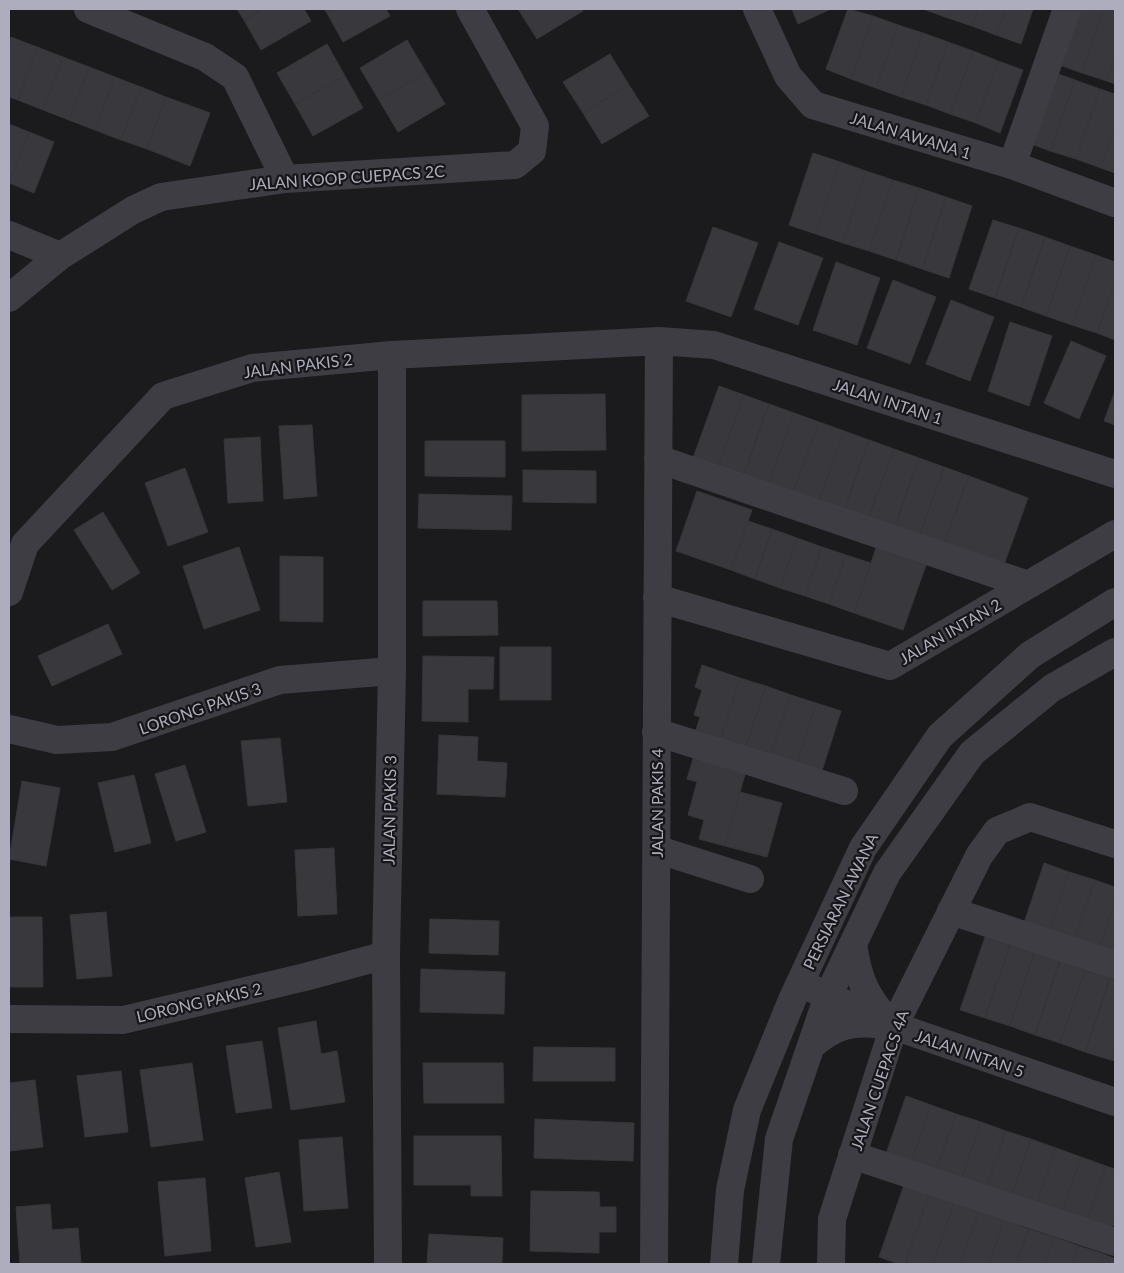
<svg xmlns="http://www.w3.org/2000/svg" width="1124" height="1273" viewBox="0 0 1124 1273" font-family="Lato,sans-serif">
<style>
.building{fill:#39383c;stroke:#363539}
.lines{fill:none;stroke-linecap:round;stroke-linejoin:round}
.minor{stroke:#3e3d44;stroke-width:28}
.labels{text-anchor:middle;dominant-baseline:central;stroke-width:4.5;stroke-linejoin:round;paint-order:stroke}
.street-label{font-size:16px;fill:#adadbd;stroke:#161618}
</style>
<rect width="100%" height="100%" fill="#1b1b1d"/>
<!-- building -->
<path class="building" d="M237,9H263L244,20Z
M263,9H304L311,21L261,50L244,20Z
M324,9H336L327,13Z
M336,9H386L390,16L343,42L327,13Z
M518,9H582L583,11L537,39Z
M792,9H831L798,24Z
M848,9L873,16L851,79L826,69Z
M923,9H951L948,18Z
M951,9H978L972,26L948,18Z
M978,9H1006L996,35L972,26Z
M1006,9H1033L1021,44L996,35Z
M1076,9H1103L1082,73L1057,64Z
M1103,9H1115V56L1107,81L1082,73Z
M873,16L898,25L876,88L851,79Z
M898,25L923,33L901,97L876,88Z
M923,33L948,42L926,105L901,97Z
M11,37L37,47L18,100L9,97V44Z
M407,40L426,72L379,100L360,68Z
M948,42L973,51L950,114L926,105Z
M327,44L345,76L295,104L277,73Z
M37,47L63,57L43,110L18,100Z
M973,51L998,61L976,123L950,114Z
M610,54L629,85L583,113L563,82Z
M1115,56V84L1107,81Z
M63,57L89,67L69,120L43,110Z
M998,61L1023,70L1000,133L976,123Z
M89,67L115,77L95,130L69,120Z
M1050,71L1075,80L1050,151L1026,142Z
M426,72L445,104L398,132L379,100Z
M345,76L363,108L313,136L295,104Z
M115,77L141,87L121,140L95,130Z
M1075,80L1100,89L1076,159L1050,151Z
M629,85L649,116L602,144L583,113Z
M141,87L166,97L147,149L121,140Z
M1100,89L1115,94V126L1101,168L1076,159Z
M166,97L210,113L190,166L147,149Z
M9,124L29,132L9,183Z
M1115,126V173L1101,168Z
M29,132L54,142L34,193L9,183Z
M813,153L840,162L816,234L789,225Z
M840,162L866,171L843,243L816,234Z
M866,171L893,180L869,251L843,243Z
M893,180L919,188L896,260L869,251Z
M919,188L946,197L922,269L896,260Z
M946,197L972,206L949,278L922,269Z
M993,220L1019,228L995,298L969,289Z
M713,227L758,243L731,317L686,301Z
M1019,228L1045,237L1021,307L995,298Z
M1045,237L1070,246L1046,316L1021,307Z
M779,242L823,258L798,325L754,309Z
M1070,246L1096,255L1072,325L1046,316Z
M1096,255L1115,262V282L1097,333L1072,325Z
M836,262L880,278L857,345L813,330Z
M893,280L936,297L910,364L867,348Z
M1115,282V340L1097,333Z
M951,300L994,317L970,381L926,364Z
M1010,322L1052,336L1029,406L988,391Z
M1071,341L1106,356L1079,419L1044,403Z
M719,386L744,395L717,470L692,461Z
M1115,391V425L1104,421Z
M605,394L606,450L522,451V395Z
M744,395L769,404L742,479L717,470Z
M769,404L794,413L767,488L742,479Z
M794,413L819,422L791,497L767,488Z
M819,422L844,431L817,506L791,497Z
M312,425L317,496L284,499L279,426Z
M844,431L869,440L842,516L817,506Z
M260,437L263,501L228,503L224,439Z
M869,440L894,449L866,525L842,516Z
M425,441H505V477L425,476Z
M894,449L919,458L892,534L866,525Z
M919,458L944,467L917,543L892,534Z
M944,467L969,476L941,552L917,543Z
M185,468L208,532L168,546L145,483Z
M523,470L596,471V503L523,502Z
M969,476L1028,498L1001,573L941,552Z
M697,491L752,510L731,570L676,551Z
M419,494L512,496L511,530L418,528Z
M103,512L140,573L112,590L74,530Z
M748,521L772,529L755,579L731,570Z
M772,529L797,538L780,588L755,579Z
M797,538L822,547L805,596L780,588Z
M239,547L260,610L204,629L183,566Z
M822,547L846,555L829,604L805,596Z
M876,548L926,565L903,630L854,613Z
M846,555L871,563L854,613L829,604Z
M280,556L323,557V622L280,621Z
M423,601H497L498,635L423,636Z
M108,624L122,654L52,686L38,656Z
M500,647H551V700H500Z
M423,656L494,657L493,689H468V722L422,721Z
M702,665L740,678L721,738L696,730L700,717L694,715L702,690L695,687Z
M740,678L766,686L746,746L721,738Z
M766,686L791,695L771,754L746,746Z
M791,695L816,703L797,763L771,754Z
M816,703L841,711L822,771L797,763Z
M439,735L478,737L477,761L507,763L505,797L437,794Z
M280,738L287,802L248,806L241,741Z
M695,752L747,767L725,846L699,839L704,820L688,815L697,782L687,779Z
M185,765L206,832L176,841L155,774Z
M134,775L151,843L115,852L98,783Z
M22,781L60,788L46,866L9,859Z
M740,792L782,803L767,857L725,846Z
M334,848L337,914L298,916L295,850Z
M1044,863L1069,872L1048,935L1023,926Z
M1069,872L1095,880L1073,943L1048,935Z
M1095,880L1115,887V902L1098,952L1073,943Z
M1115,902V958L1098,952Z
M106,912L112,976L77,979L70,915Z
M9,917H42L43,987H9Z
M430,919L499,921L498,955L429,953Z
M985,937L1010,945L985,1018L960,1010Z
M1010,945L1034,953L1010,1026L985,1018Z
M1034,953L1060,961L1035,1035L1010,1026Z
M1060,961L1085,970L1060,1043L1035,1035Z
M421,969L505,972L504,1014L420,1012Z
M1085,970L1110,978L1085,1052L1060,1043Z
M1110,978L1115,980V1046L1111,1060L1085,1052Z
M316,1021L321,1054L337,1051L345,1102L291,1110L278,1028Z
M262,1041L272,1108L236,1113L226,1046Z
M1115,1046V1061L1111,1060Z
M534,1047L615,1048V1081H533Z
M192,1063L203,1140L151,1147L140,1070Z
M423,1063H503L504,1103H424Z
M121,1071L128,1132L85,1137L77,1076Z
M35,1080L43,1147L10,1151L9,1083Z
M906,1096L931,1105L910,1166L885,1157Z
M931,1105L956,1114L935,1174L910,1166Z
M956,1114L981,1122L960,1183L935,1174Z
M535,1119L634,1123L633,1161L534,1158Z
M981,1122L1006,1131L985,1192L960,1183Z
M1006,1131L1031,1139L1010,1200L985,1192Z
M414,1136H501L502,1196H471V1185H414Z
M342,1137L348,1208L304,1211L299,1140Z
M1031,1139L1056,1148L1035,1209L1010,1200Z
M1056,1148L1081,1157L1060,1218L1035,1209Z
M1081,1157L1106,1166L1085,1227L1060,1218Z
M1106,1166L1115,1169V1220L1110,1235L1085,1227Z
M279,1172L291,1242L256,1247L245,1178Z
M205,1178L211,1251L165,1256L158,1182Z
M904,1185L929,1194L905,1264H899L879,1257Z
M531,1191L599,1192L600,1207H616V1232H599V1253L530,1251Z
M929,1194L954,1203L933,1264H905Z
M954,1203L979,1211L960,1264H933Z
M50,1204L52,1230L78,1228L81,1264H20L16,1207Z
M979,1211L1004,1220L989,1264H960Z
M1004,1220L1029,1229L1016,1264H989Z
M1029,1229L1054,1237L1045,1264H1016Z
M429,1234L503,1238L502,1264H427Z
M1054,1237L1079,1246L1072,1264H1045Z
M1079,1246L1104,1254L1100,1264H1072Z
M1104,1254L1115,1259V1264H1100Z"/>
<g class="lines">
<!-- minor -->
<path class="minor" d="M88,9L205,57L235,77L285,179
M757,9L788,76L813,105L1012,165L1115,203
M1012,165L1067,9
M9,235L60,256
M9,298L60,256L133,210L161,197L285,179L515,165L532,151L535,126L470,9
M658,459L1028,585
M9,592L25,544L163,396L252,368L392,355L659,341L714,345L1115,474
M657,598L890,666L1115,534
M9,729L57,740L112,737L280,680L392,671
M656,732L844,791
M656,849L750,879
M951,911L1115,965
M853,944C858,978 865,996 889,1022
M813,989L894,1026L1115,1102
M9,1019L123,1020L305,977L386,955
M811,1046C834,1026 852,1020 882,1025
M852,1155L1115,1242
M388,1264L386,955L392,671V355
M654,1264L659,341
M724,1264L730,1190L747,1110L792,1000L863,848L940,736L1030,655L1115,602
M766,1264L779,1139L828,996L887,873L972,753L1052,688L1115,652
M831,1264L832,1219L894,1026L979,856L997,831L1030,817L1115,844"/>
</g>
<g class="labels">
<!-- street labels -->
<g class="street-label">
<text transform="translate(911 135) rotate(17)">JALAN AWANA 1</text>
<text transform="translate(347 177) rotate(-4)">JALAN KOOP CUEPACS 2C</text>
<text transform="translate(298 365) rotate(-7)">JALAN PAKIS 2</text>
<text transform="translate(888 401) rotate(18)">JALAN INTAN 1</text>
<text transform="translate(950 631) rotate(-30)">JALAN INTAN 2</text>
<text transform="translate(200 708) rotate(-19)">LORONG PAKIS 3</text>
<text transform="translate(656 803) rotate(-90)">JALAN PAKIS 4</text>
<text transform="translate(389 810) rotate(-89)">JALAN PAKIS 3</text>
<text transform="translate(840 901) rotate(-64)">PERSIARAN AWANA</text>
<text transform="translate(199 1002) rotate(-13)">LORONG PAKIS 2</text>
<text transform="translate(970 1053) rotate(19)">JALAN INTAN 5</text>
<text transform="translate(879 1080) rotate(-71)">JALAN CUEPACS 4A</text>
</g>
</g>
<!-- border -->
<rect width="1124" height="1273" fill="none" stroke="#adadbd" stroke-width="20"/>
</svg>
